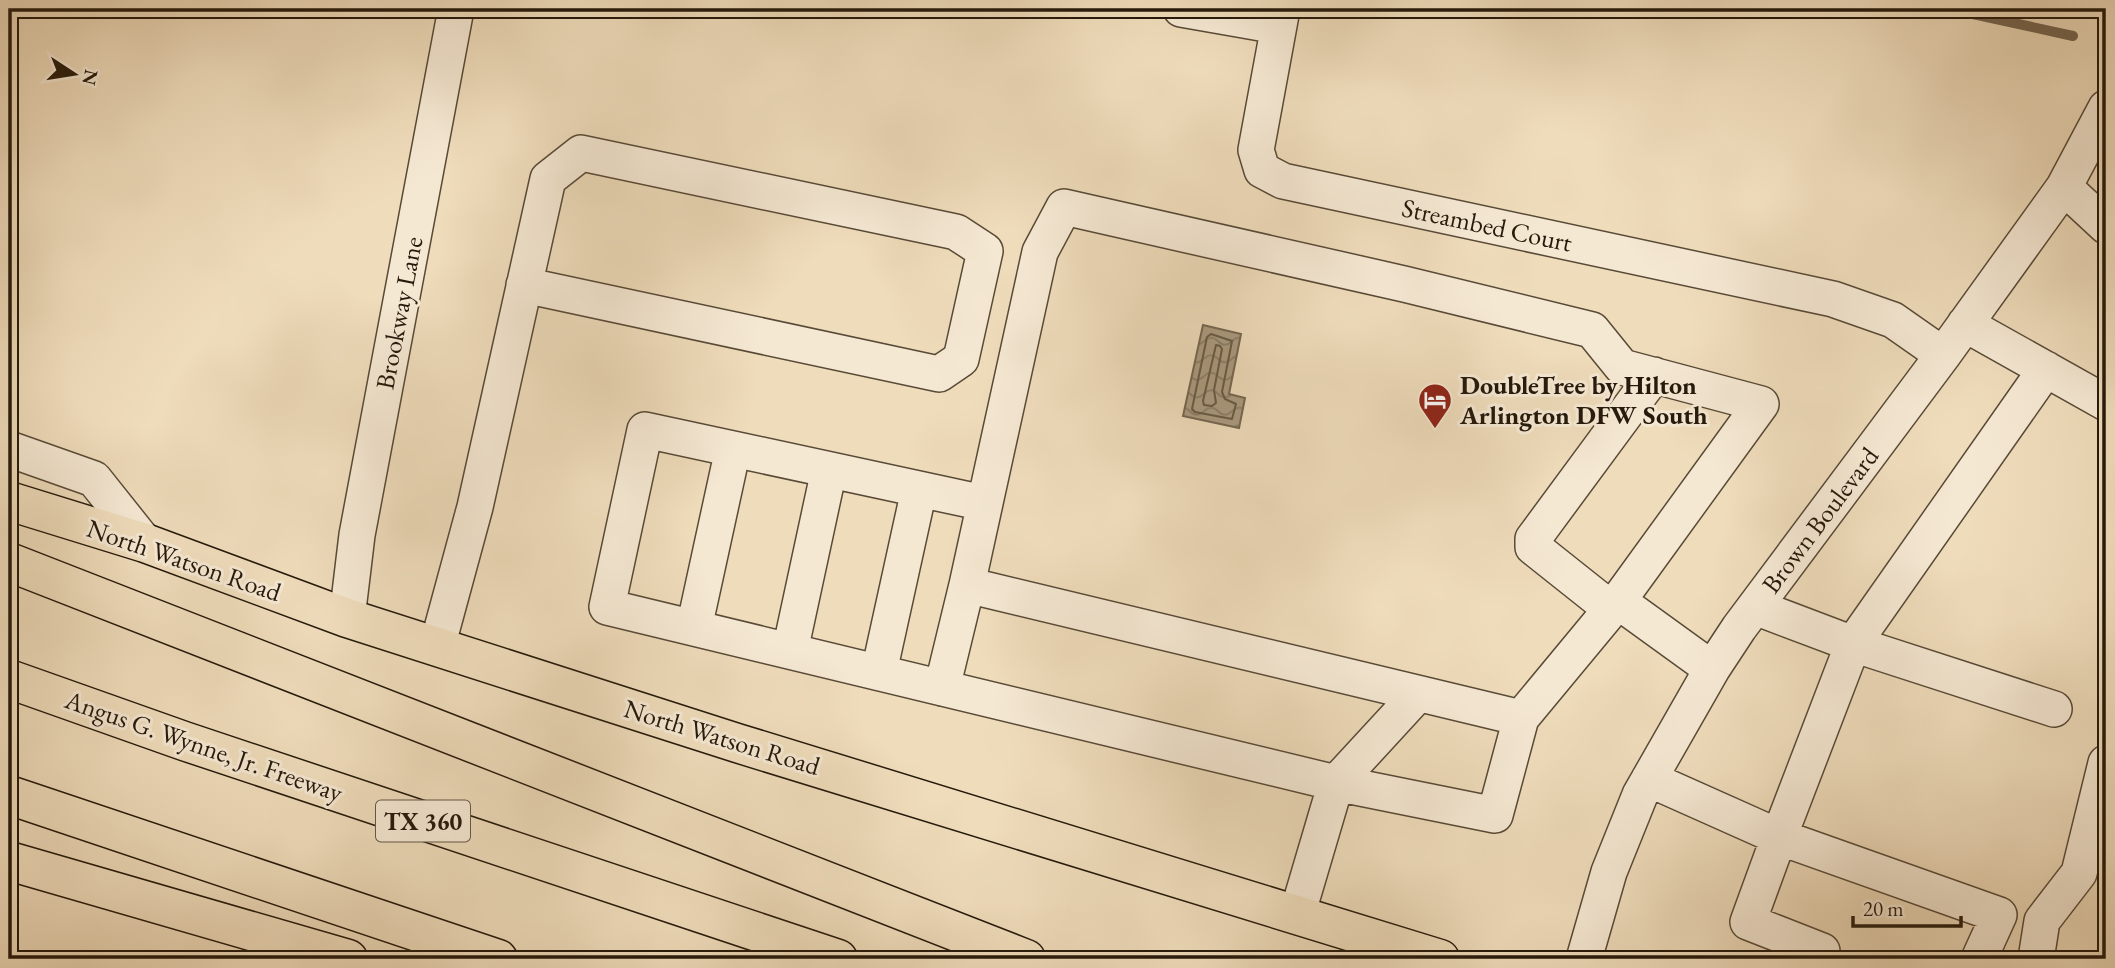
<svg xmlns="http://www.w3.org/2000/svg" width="2115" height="968" viewBox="0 0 2115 968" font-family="'EB Garamond',serif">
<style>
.water{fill:url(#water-waves);stroke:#756651;stroke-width:2}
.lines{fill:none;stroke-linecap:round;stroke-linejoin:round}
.shore{stroke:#685a45;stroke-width:2}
.stream{stroke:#756651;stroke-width:10}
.minor-casing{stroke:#584a37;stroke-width:38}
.major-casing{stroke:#25190b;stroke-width:41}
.highway-casing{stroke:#25190b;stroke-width:41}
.minor{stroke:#f5e8d3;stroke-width:35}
.major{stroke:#efdcbb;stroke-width:38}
.highway{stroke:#efdcbb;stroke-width:38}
.labels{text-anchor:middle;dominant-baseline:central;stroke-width:6;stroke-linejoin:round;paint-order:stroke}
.shield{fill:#f5e8d3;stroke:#635747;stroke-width:2}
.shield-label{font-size:24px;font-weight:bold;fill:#25190b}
.street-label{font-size:26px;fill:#25190b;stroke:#f5e8d3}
.poi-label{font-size:26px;font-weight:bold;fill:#25190b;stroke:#f5e8d3;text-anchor:start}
</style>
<defs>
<pattern id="water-waves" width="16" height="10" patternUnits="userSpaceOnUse" patternTransform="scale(1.75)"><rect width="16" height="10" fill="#aa9a7f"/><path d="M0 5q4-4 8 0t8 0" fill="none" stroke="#8a7d66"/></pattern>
</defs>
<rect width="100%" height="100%" fill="#efdcbb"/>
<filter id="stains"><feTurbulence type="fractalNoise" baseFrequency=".00286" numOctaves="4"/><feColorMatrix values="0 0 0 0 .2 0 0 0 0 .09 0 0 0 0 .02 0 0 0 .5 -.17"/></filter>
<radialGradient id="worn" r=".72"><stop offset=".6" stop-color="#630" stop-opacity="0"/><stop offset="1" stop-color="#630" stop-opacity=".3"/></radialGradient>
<!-- water -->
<path class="water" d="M1203,325L1241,334L1229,394L1245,398L1239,428L1183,416Z"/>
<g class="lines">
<!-- shore -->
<path class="shore" d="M1211,334L1232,341L1222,392L1225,399L1236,404L1232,419L1195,412L1192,409L1207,337Z
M1216,345L1220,346L1222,349L1214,390L1216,403L1212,406L1204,405L1203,401Z"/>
<!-- stream -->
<path class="stream" d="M1950,9L2073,36"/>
<!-- minor casing -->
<g class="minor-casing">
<path id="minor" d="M1181,9L1278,26
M1282,9L1256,150L1262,170L1283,181L1833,299L1893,320L1943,355
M2064,187L2106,226
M1064,207L1404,284L1592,330L1622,367L1761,404L1618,601L1521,718L967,585L1040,252Z
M1965,324L2106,403
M9,449L94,479L145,543
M984,503L645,430L607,607L1336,783L1495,815L1521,718
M1618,601L1712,669
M1755,607L1853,644L2054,709
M1611,609L1533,547V539L1654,375
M347,618L357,535L456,9
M694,628L733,449
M437,647L475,507L548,179L581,153L956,232L985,251L961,359L939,374L524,285
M790,651L829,470
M879,672L919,490
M942,688L967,585
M1649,779L1779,837L1748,922L1822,951
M1297,915L1336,783L1418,694
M1584,959L1609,872L1640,795L1712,669L1739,628L1943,355L2064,187L2106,108
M1979,959L1999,915L1779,837L1853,644L2046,369
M2036,959L2042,921L2079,873L2106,763"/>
</g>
<!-- major casing -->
<g class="major-casing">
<path id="major" d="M9,501L145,543L347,618L737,743L1440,959"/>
</g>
<!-- highway casing -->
<g class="highway-casing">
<path id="highway" d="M9,562L1026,959
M9,679L184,741L838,959
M9,795L498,959
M9,861L348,959"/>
</g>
<!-- minor -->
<use href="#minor" class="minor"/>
<!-- major -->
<use href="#major" class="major"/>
<!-- highway -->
<use href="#highway" class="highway"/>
</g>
<!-- icons -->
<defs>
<g id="hotel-pin" transform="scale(1.75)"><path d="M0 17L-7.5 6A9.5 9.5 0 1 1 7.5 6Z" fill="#8f2418" stroke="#f5e8d3"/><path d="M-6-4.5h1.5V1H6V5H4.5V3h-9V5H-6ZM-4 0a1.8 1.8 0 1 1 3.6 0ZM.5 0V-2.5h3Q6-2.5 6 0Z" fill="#fff"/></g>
</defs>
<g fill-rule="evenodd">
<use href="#hotel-pin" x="1435" y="400"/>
</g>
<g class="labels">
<!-- shield labels -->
<rect class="shield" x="376" y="800.5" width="94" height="41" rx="5"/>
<g class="shield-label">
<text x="423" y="821">TX 360</text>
</g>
<!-- street labels -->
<g class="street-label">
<text transform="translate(1487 225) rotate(12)">Streambed Court</text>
<text transform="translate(399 313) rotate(-79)">Brookway Lane</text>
<text transform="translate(1820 520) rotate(-53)">Brown Boulevard</text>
<text transform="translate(184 560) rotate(19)">North Watson Road</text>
<text transform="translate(722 737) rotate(17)">North Watson Road</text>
<text transform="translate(204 746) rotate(19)">Angus G. Wynne, Jr. Freeway</text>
</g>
<!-- poi labels -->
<g class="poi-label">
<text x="1460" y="385">DoubleTree by Hilton<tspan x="1460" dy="30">Arlington DFW South</tspan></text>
</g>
</g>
<!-- margin -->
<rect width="2115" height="968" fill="none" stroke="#efdcbb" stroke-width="35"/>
<rect x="10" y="10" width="2094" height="947" fill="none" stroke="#25190b" stroke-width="3.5"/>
<rect x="18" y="18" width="2080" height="933" fill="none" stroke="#25190b" stroke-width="2"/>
<!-- north arrow -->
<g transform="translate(74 74) rotate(102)" stroke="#f5e8d3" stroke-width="5" paint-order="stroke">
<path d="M0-5L12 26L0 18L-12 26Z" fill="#25190b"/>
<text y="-10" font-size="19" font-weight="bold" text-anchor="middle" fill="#25190b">N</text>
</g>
<!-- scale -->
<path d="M1853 916v10h108v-10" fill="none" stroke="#25190b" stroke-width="3.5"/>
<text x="1863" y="916" font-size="21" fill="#25190b" stroke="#f5e8d3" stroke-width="5" paint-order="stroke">20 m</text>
<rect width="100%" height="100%" filter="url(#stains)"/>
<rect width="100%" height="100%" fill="url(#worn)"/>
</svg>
